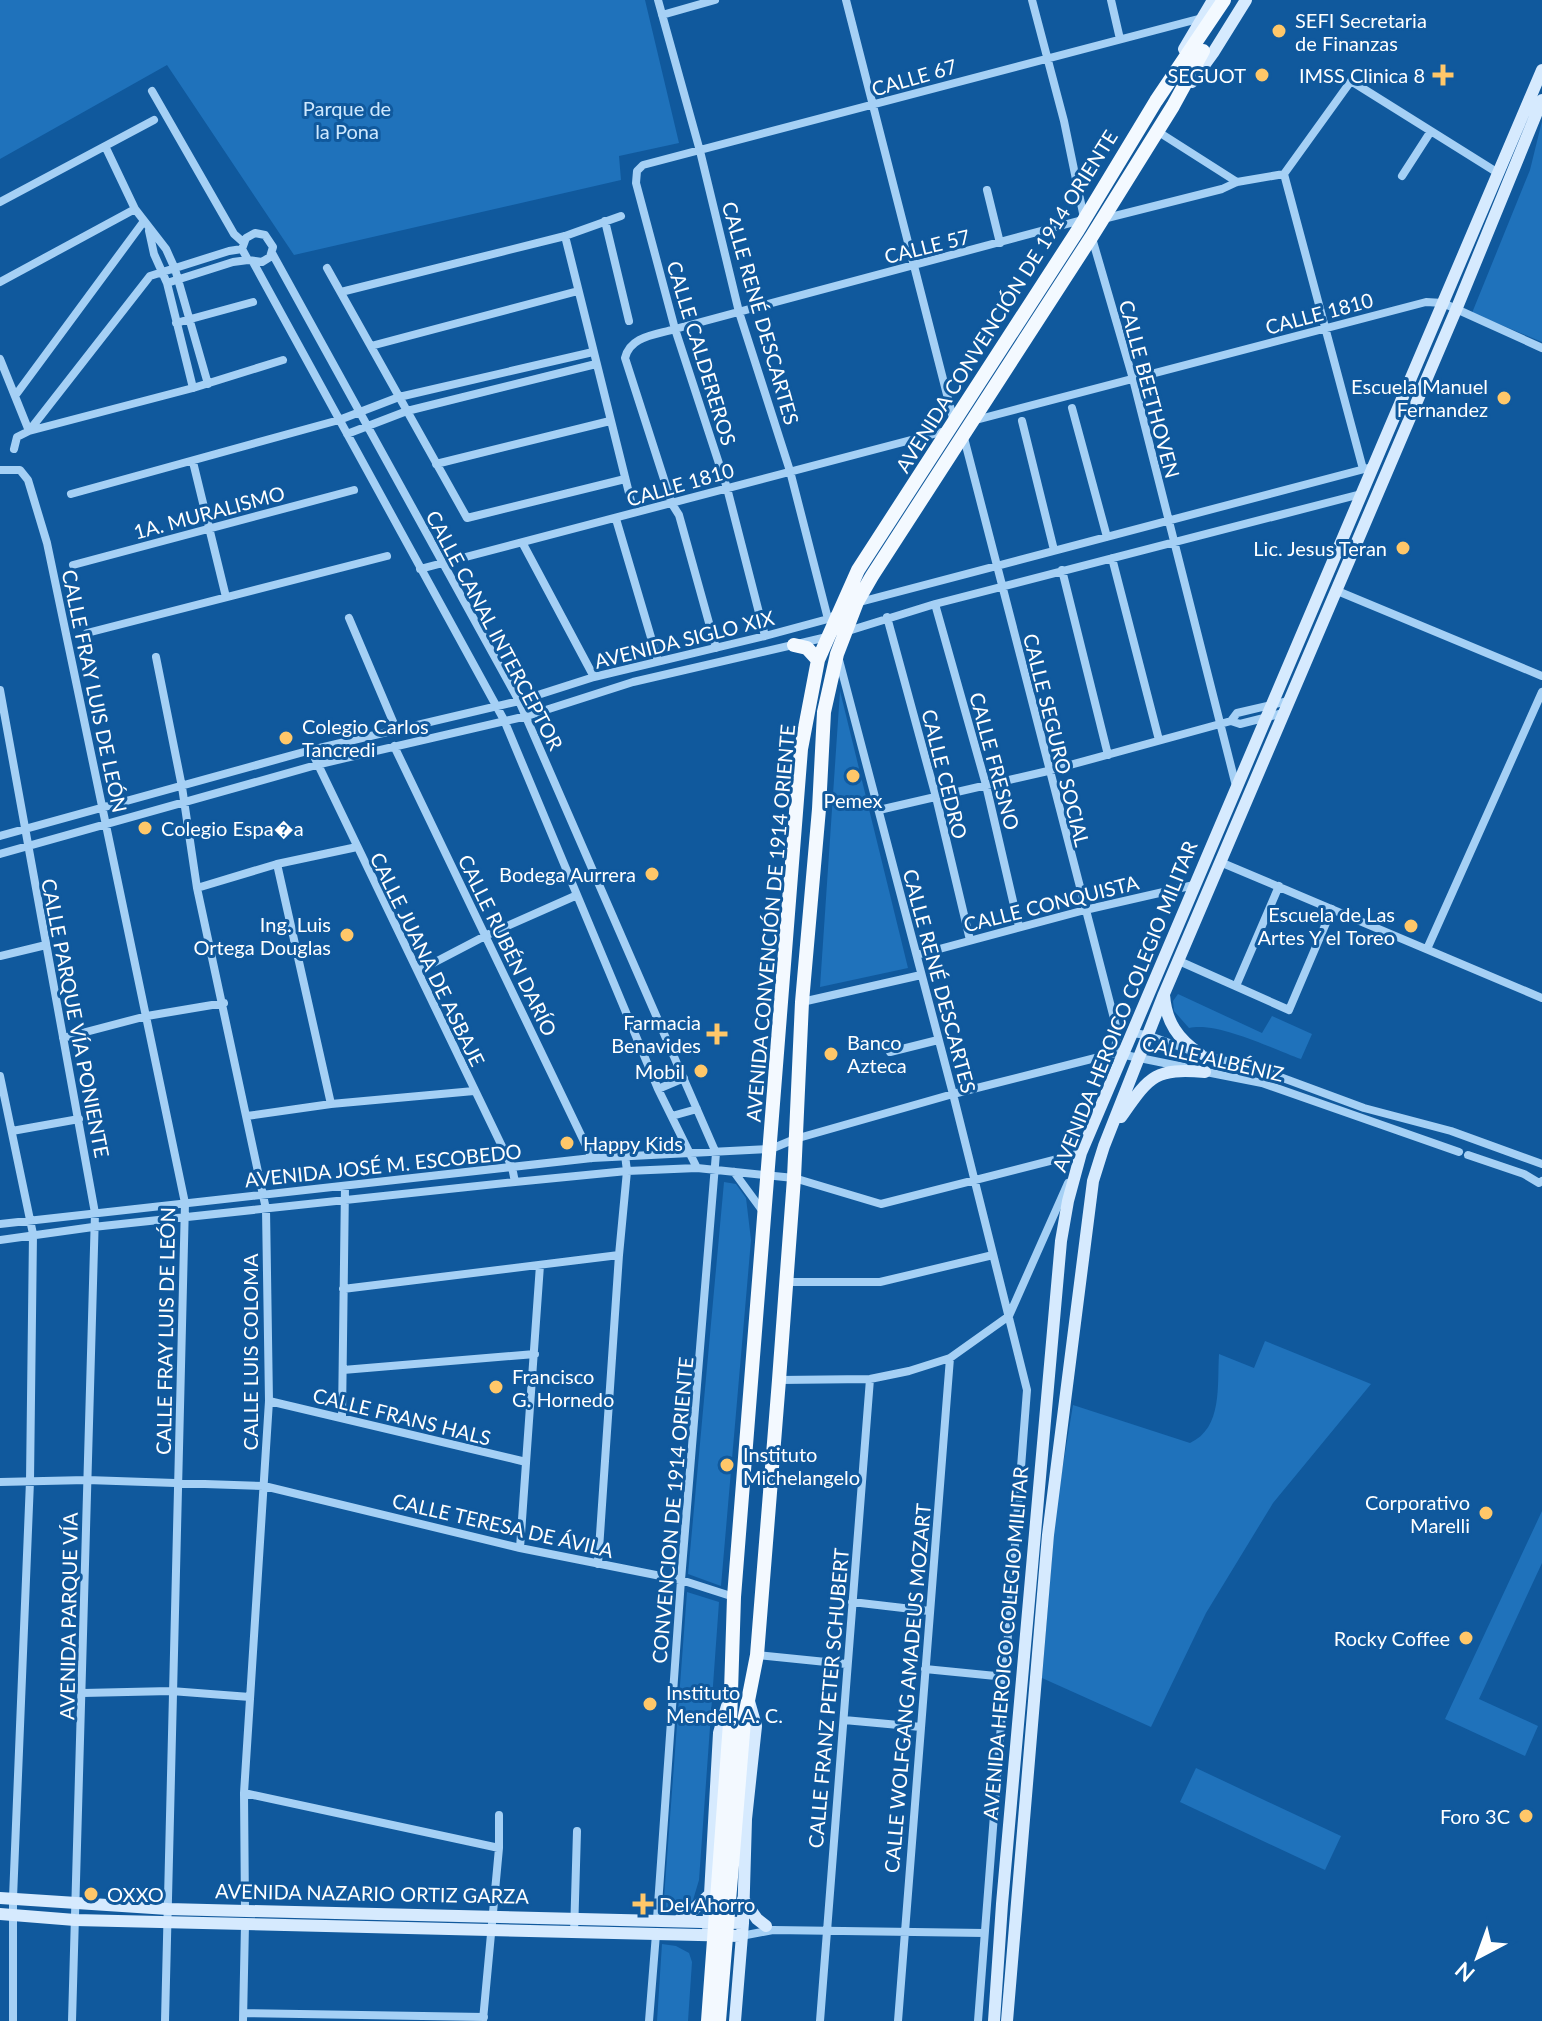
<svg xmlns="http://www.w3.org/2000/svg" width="1542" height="2021" viewBox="0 0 1542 2021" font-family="Lato,sans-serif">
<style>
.green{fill:#1f72bb}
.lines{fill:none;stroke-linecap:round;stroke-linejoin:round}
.street{stroke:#a5d0f5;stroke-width:8}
.secondary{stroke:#d6eafe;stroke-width:12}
.primary{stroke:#f3f9ff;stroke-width:14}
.poi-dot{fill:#ffc769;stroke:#10599d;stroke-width:3}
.labels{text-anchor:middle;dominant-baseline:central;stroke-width:6;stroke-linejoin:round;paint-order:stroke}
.poi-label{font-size:20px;fill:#fff;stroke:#10599d;text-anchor:end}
.street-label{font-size:20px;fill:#fff;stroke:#10599d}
.park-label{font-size:20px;fill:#cee8fe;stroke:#10599d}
</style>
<rect width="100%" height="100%" fill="#10599d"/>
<!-- green -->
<path class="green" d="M0,0H645L679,143L619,156L621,180L294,255L167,65L0,159Z
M1542,121V342L1472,313L1530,170Z
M840,691L908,968L820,987Z
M1178,994L1262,1033L1272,1016L1312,1034L1301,1059C1273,1049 1217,1021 1189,1028L1174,1011L1173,1001Z
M724,1182L736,1184L746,1198L751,1240L721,1586L688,1574Z
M1265,1341L1371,1384L1273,1503L1206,1613L1151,1727L1042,1678L1056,1507L1073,1405L1190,1443C1223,1428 1217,1385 1219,1354L1254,1368Z
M1542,1511V1563L1479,1699L1538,1726L1525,1756L1445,1719Z
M687,1592L719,1602L699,1880L693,1900L680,1912L663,1911Z
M1196,1768L1341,1836L1325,1870L1180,1802Z
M662,1944L676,1946L689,1953L692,1962L688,2021H657Z"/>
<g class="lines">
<!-- street -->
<path class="street" d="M658,0L700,151L739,312L790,471L828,619
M846,0L954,422
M1032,0L1064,121L1084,218
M1111,0L1120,39
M662,15L715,0
M152,91L234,234L243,242
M1157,131L1237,182
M106,148L135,209L166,249L175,269L208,384
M1284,174L1363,469
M1402,176L1431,131
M987,190L1000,243
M0,202L154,120
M1103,219L1222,189L1237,182L1284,174L1351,81L1498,173
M605,221L629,321
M149,231L154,254L167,283L193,388
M565,236L631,501
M1092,238L1133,379L1236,786
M272,253L519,701L716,1153L681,1580L657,1919
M253,262L504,720L658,1089L697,1168
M327,268L467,518L625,479
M0,282L135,209
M167,283L233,262L248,260L262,262L270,257L273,247L265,235L255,233L246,238L242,249L248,260
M341,292L565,236L621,216
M176,323L253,302
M371,346L578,291
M0,359L29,431L150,276L229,251L242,249
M15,396L144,221
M1072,408L1107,537
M972,421L1426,302L1443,303L1542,348
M1022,421L1054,550
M347,434L407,411L596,364
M963,434L1117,1030L1115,1053
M14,449L17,437L29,431L193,388L283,360
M193,462L226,597
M436,464L610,421
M0,470H20L28,480L47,543L185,1203L165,2021
M71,494L339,420L399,397L593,352
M616,519L658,661
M523,544L594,677
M1112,558L1159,740
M73,565L354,490
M420,569L949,430
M1062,570L1108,755
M1335,590L1542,676
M856,603L1372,467
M935,604L986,785L1019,927
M887,617L936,797L970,940
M349,618L397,731
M848,631L935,604L1361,494
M87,633L387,556
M765,636L727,488L675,329L636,183L637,171L643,165L1202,18
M716,648L679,515L672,504L625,358C630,336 655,335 675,329L1082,220
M156,657L182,787L197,888L266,1209L269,1401L244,1793L245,1910
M839,660L953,1094L1027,1390L978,2021
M0,690L95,1213L72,2021
M1231,721L1237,713L1288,701
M394,746L592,1158
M311,750L512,1167L515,1182
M879,810L1048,771L1231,721L1240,724L1283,713
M0,836L311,750L519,701L594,677L765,636L828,619L837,614
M0,854L320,764L527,716L633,682L827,637
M1220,862L1542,998
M277,864L331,1104
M197,888L277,864L357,847
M1427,949L1542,692
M917,955L1085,910L1194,885
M0,956L46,945
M1179,961L1289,1010L1332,909
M418,971L487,935L575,896
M1236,986L1279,886
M802,1002L921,975
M1132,1033L1147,1035L1200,1054L1261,1070L1364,1108L1451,1131L1542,1164
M63,1038L147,1016L224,1003
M890,1052L938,1040
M1201,1071L1262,1083L1459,1152
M0,1076L33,1234L30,1481L13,1898V2021
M658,1089L684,1078
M247,1116L331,1104L474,1091
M672,1116L697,1109
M12,1131L79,1119
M1468,1155L1524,1174L1539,1183L1542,1181
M734,1172L764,1213
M0,1224L592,1158L771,1149L795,1139L953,1094L1115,1053L1184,1067
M0,1240L93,1227L515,1182L627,1171L697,1168L794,1178L881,1204L1081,1153
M786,1282H880L993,1255
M343,1289L619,1255
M343,1370L535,1354
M779,1380L870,1379L909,1371L950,1358L1009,1316L1068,1183
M269,1401L526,1462
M342,1417L345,1186
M0,1482L87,1480L264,1486L520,1548L681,1580L734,1597
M520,1548L540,1265
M598,1564L619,1255L627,1171L625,1155
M852,1602L929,1611
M757,1655L846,1664
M925,1669L1006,1677
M83,1693L171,1691L250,1697
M844,1720L921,1727
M244,1793L499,1848
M574,1934L577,1831
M741,1936L773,1930L984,1933
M244,2013L484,2017
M483,2020L499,1848V1815
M243,2021L245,1924
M649,2021L656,1934
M820,2021L870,1379
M898,2021L950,1358"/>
<!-- secondary -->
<path class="secondary" d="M1184,49L1213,0
M1192,82L1213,53L1246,0
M1164,995C1166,1022 1178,1039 1200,1054
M1121,1117C1150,1076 1154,1068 1205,1072
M0,1898L168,1909L743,1923
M743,1899L757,1919L766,1926
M0,1914L75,1920L741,1936
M679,1920L687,1916L710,1894
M708,1930L719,1733L727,1706
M735,2021L743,1923L746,1819L756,1726L748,1698
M994,2021L1002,1904L1061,1241L1068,1201L1081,1153L1542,70
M1007,2021L1048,1535L1093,1181L1104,1146L1164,994L1456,310L1542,100"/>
<!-- primary -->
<path class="primary" d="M794,645L807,648L818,660
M708,2021L730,1723L734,1597L801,749L818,660L858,570L1078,230L1156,101L1224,0
M719,2021L744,1721L757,1655L779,1380L794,1178L802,1002L819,809L824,712L837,654L857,602L872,576L1092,236L1173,106L1203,51"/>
</g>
<!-- markers -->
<g class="poi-dot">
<circle cx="1279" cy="31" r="8"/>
<circle cx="1262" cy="75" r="8"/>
<path d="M1439 63h8v8h8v8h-8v8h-8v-8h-8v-8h8z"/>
<circle cx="1504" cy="398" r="8"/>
<circle cx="1403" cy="548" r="8"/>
<circle cx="286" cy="738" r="8"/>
<circle cx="853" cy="776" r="8"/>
<circle cx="145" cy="828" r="8"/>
<circle cx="652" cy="874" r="8"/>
<circle cx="1411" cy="926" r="8"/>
<circle cx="347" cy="935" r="8"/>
<path d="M713 1022h8v8h8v8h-8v8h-8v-8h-8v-8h8z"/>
<circle cx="831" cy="1054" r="8"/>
<circle cx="701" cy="1071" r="8"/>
<circle cx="567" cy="1143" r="8"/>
<circle cx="496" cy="1387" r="8"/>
<circle cx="727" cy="1465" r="8"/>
<circle cx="1486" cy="1513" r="8"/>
<circle cx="1466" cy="1638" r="8"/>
<circle cx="650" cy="1704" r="8"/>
<circle cx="1526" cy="1816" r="8"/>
<circle cx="91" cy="1894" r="8"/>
<path d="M639 1892h8v8h8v8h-8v8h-8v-8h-8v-8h8z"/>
</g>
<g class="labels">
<!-- poi labels -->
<g class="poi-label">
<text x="1295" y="20" text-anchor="start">SEFI Secretaria<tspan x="1295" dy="23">de Finanzas</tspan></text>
<text x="1246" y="75">SEGUOT</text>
<text x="1425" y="75">IMSS Clinica 8</text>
<text x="1488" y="386">Escuela Manuel<tspan x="1488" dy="23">Fernandez</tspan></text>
<text x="1387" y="548">Lic. Jesus Teran</text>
<text x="302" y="726" text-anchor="start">Colegio Carlos<tspan x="302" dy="23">Tancredi</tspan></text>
<text x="853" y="800" text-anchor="middle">Pemex</text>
<text x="161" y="828" text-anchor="start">Colegio Espa�a</text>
<text x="636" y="874">Bodega Aurrera</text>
<text x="1395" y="914">Escuela de Las<tspan x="1395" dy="23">Artes Y el Toreo</tspan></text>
<text x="331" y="924">Ing. Luis<tspan x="331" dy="23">Ortega Douglas</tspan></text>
<text x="701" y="1022">Farmacia<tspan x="701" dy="23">Benavides</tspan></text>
<text x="847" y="1042" text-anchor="start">Banco<tspan x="847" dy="23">Azteca</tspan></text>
<text x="685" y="1071">Mobil</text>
<text x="583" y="1143" text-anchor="start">Happy Kids</text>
<text x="512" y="1376" text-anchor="start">Francisco<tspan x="512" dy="23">G. Hornedo</tspan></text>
<text x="743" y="1454" text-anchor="start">Instituto<tspan x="743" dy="23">Michelangelo</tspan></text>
<text x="1470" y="1502">Corporativo<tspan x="1470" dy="23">Marelli</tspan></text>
<text x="1450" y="1638">Rocky Coffee</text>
<text x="666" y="1692" text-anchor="start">Instituto<tspan x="666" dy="23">Mendel, A. C.</tspan></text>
<text x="1510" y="1816">Foro 3C</text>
<text x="107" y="1894" text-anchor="start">OXXO</text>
<text x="659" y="1904" text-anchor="start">Del Ahorro</text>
</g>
<!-- street labels -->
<g class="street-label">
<text transform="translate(914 77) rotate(-16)">CALLE 67</text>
<text transform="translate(927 246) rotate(-14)">CALLE 57</text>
<text transform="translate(1006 301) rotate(-58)">AVENIDA CONVENCIÓN DE 1914 ORIENTE</text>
<text transform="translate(761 313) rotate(74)">CALLE RENÉ DESCARTES</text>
<text transform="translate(1319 313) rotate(-15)">CALLE 1810</text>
<text transform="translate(702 353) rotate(73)">CALLE CALDEREROS</text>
<text transform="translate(1150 389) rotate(75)">CALLE BEETHOVEN</text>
<text transform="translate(680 484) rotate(-16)">CALLE 1810</text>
<text transform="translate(209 512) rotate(-15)">1A. MURALISMO</text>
<text transform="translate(495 630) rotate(62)">CALLE CANAL INTERCEPTOR</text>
<text transform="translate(684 639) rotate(-14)">AVENIDA SIGLO XIX</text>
<text transform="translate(95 691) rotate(78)">CALLE FRAY LUIS DE LEÓN</text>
<text transform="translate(1057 740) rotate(76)">CALLE SEGURO SOCIAL</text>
<text transform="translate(995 761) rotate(75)">CALLE FRESNO</text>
<text transform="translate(945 774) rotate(76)">CALLE CEDRO</text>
<text transform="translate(1051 903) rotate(-14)">CALLE CONQUISTA</text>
<text transform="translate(770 923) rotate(-85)">AVENIDA CONVENCIÓN DE 1914 ORIENTE</text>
<text transform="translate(508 945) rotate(64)">CALLE RUBÉN DARÍO</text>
<text transform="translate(428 959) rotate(64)">CALLE JUANA DE ASBAJE</text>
<text transform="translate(940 981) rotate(75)">CALLE RENÉ DESCARTES</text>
<text transform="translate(1124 1006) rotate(-68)">AVENIDA HEROICO COLEGIO MILITAR</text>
<text transform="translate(76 1018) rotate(79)">CALLE PARQUE VÍA PONIENTE</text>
<text transform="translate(1213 1058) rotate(13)">CALLE ALBÉNIZ</text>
<text transform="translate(383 1165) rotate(-6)">AVENIDA JOSÉ M. ESCOBEDO</text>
<text transform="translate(165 1331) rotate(-89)">CALLE FRAY LUIS DE LEÓN</text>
<text transform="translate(250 1352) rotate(-90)">CALLE LUIS COLOMA</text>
<text transform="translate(402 1416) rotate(14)">CALLE FRANS HALS</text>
<text transform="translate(672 1510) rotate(-85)">CONVENCION DE 1914 ORIENTE</text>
<text transform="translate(503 1525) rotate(13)">CALLE TERESA DE ÁVILA</text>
<text transform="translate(68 1616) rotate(-89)">AVENIDA PARQUE VÍA</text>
<text transform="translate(1005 1643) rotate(-85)">AVENIDA HEROICO COLEGIO MILITAR</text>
<text transform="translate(907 1688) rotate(-85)">CALLE WOLFGANG AMADEUS MOZART</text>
<text transform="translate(828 1698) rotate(-85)">CALLE FRANZ PETER SCHUBERT</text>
<text transform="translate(372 1893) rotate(1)">AVENIDA NAZARIO ORTIZ GARZA</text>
</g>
<!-- park labels -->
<g class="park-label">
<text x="347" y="108">Parque de<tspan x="347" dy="23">la Pona</tspan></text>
</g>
</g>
<!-- north arrow -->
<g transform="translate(1478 1957) rotate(221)" stroke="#10599d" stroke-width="6" paint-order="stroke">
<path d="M0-6L14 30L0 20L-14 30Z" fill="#ffffff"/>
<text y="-12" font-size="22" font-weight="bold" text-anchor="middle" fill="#ffffff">N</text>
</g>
</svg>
